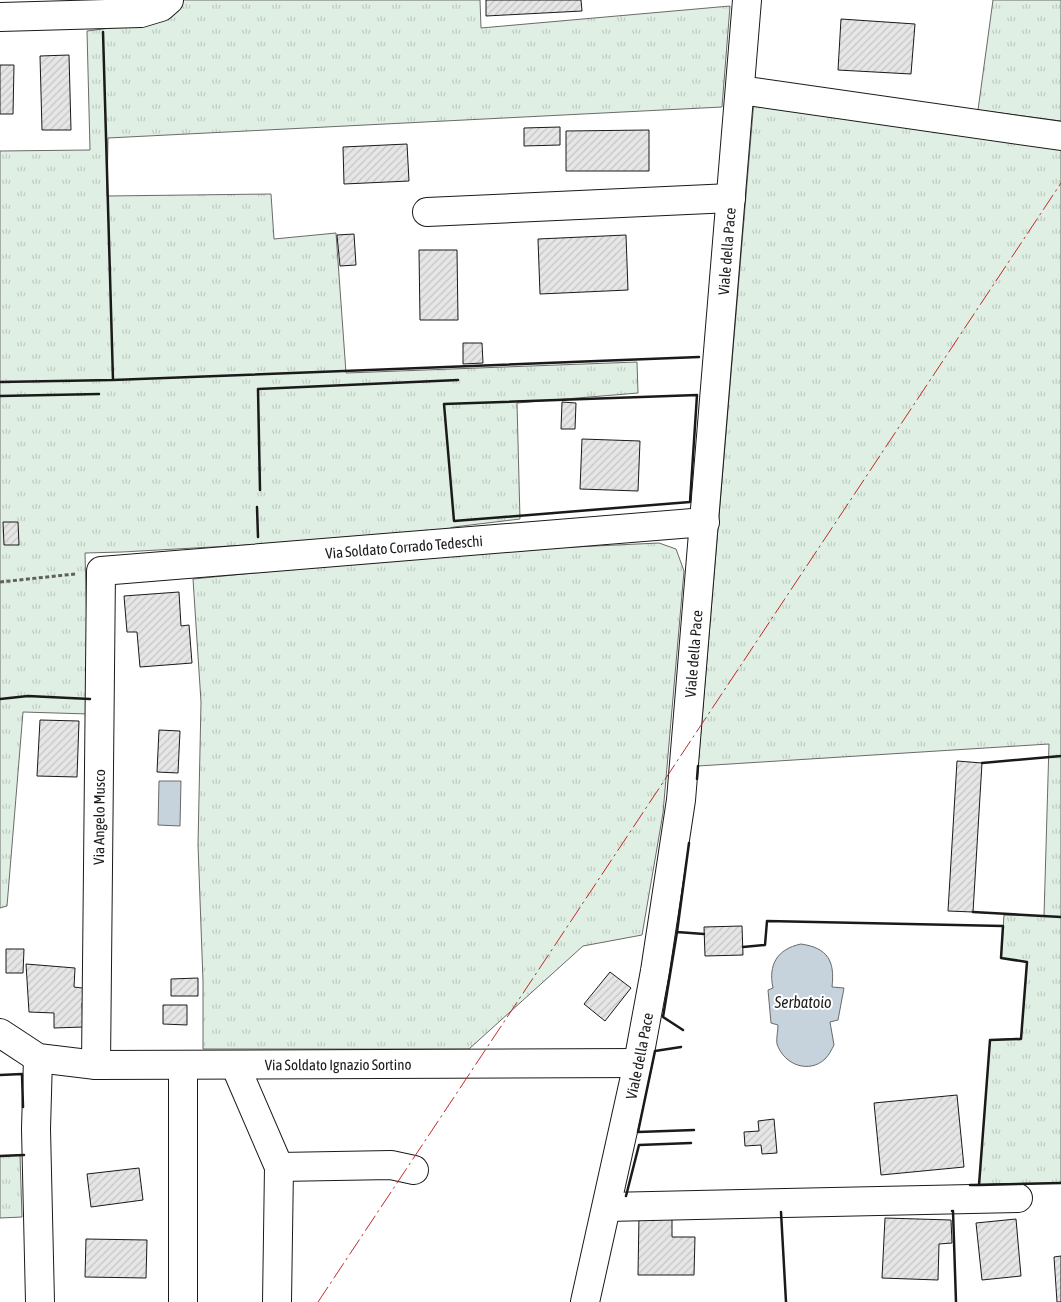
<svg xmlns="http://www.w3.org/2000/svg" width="1061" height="1302" viewBox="0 0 1061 1302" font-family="'Asap Condensed',sans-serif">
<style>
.grass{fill:url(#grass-tufts);stroke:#6a6a6a}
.water{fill:#c6d2dc;stroke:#6a6a6a}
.building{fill:url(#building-hatch);stroke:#1a1a1a}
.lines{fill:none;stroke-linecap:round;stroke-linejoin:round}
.minor-casing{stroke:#1a1a1a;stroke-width:30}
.path{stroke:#5f5f5f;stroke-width:3;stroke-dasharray:4 2.5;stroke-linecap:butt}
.minor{stroke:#fff;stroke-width:28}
.wall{stroke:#1a1a1a;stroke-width:2.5}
.power{stroke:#c62828;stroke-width:1;stroke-dasharray:18 4 2.5 4;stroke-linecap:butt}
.labels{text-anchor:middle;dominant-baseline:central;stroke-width:4;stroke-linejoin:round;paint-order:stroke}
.street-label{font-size:15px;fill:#1a1a1a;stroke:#fff}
.water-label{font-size:16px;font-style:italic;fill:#1a1a1a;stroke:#fff}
</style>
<defs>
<pattern id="grass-tufts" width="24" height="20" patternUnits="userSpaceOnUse" patternTransform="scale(1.25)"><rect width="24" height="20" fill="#e0efe3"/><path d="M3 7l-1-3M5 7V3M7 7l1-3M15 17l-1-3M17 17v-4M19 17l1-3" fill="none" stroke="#c0ccc2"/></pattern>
<pattern id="building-hatch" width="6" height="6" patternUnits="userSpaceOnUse" patternTransform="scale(1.25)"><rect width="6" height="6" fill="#e6e6e6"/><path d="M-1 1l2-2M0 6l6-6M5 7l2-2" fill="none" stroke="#c5c5c5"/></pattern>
</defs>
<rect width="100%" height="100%" fill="#fff"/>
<!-- grass -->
<path class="grass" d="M181,0H480L481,28L730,6L722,107L108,138L107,196L271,194L274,239L336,233L346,373L637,362L638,393L517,403L520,519L454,527L428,535L122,552L85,553L89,714L23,712L7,906L0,908V151L90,150L87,31L142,24Z
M993,0H1061V121L978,110Z
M754,100L1061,139V1183L979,1185L990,1040L1021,1038L1027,962L1001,958L1004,915L1044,916L1049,744L698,766Z
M659,543L676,549L684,571L663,813L642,935L583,946L469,1049H203V981L198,845L201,702L193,579L468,552Z
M20,1155L22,1217L0,1218V1156Z"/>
<!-- water -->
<path class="water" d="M159,781H181L180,826L158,825Z
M801,944C828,948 835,961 832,987L844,988L838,1020L830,1022L834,1045C832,1049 829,1055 825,1059C809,1074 784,1065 777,1044C776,1039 778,1031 778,1025L771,1023L768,990L773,988C768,965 777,949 801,944Z"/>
<!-- building -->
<path class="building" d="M486,0H581L582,11L486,16Z
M841,19L915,24L911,74L838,70Z
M69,55L71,130H42L40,56Z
M0,65H14L13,114H0Z
M560,127V145L524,146V128Z
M649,130V171H566V131Z
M407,144L409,181L344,184L343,147Z
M354,234L356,265L340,266L337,235Z
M626,235L628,290L540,294L538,239Z
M419,250H457L458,320H420Z
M463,343H482L483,363L463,364Z
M562,402L576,403L575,429H561Z
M582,439L640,441L638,491L580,489Z
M3,522H18L19,545H4Z
M179,592L181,626L189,625L192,663L140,667L137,632H127L124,596Z
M40,720L79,721L77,777L37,776Z
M159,730L180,731L178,773L157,772Z
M957,761L982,763L973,912L948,911Z
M742,926L743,955L705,956L704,927Z
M6,949H24L23,973H6Z
M26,964L75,968L74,987L90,989L89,1003H82L83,1027L54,1028V1013L29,1012Z
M610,972L631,988L605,1021L584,1004Z
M198,978V996H171V979Z
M163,1005H187V1025L163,1024Z
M957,1095L964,1167L881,1175L874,1103Z
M774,1119L777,1153L762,1154L761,1145L745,1146L744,1132L759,1131L758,1121Z
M139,1168L143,1200L91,1207L87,1174Z
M639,1216L672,1217V1237H695L694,1275H638Z
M885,1218L951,1220L952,1243L939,1244L938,1280L882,1278Z
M1016,1219L1021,1276L982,1280L976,1223Z
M86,1239L147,1240L146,1278L85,1277Z
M1061,1256V1302H1057L1054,1257Z"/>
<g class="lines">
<!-- minor casing -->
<g class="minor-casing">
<g id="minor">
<path d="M0,17L141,13L161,7L169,0"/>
<path d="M740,90L1061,136"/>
<path d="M427,212L731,198"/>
<path id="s1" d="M0,1033L38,1058L96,1065L638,1063"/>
<path d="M38,1058L36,1129L40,1302"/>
<path id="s2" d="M96,1065L101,571L705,522"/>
<path d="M235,1065L279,1167L277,1302"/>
<path d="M279,1167L391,1165L414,1170"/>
<path d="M607,1207L1018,1198"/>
<path d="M183,1302V1065"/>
<path id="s3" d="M585,1302L638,1063L655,971L681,800L747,0"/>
</g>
</g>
<!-- path -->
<path class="path" d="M0,582L75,574"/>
<!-- minor -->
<use href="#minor" class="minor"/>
<!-- wall -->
<path class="wall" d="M103,32L113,380
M0,382L113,380L699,357
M697,395L690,502L454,521L444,404Z
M0,396L99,394
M260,490L258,389L458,380
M257,507L258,537
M0,699L28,696L90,699
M982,763L1061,756
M697,779L698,766
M973,912L1061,917
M677,932L689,843
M743,947L765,945L767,921L1003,926L1001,958L1027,962L1021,1039L990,1040L979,1185H970
M683,1030L663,1017L677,932L704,934
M681,1047L655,1051L638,1132L694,1130
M0,1075L22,1074L23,1107
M0,1156L24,1155
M979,1185L1061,1183
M626,1196L639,1145L691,1143
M952,1211H953L956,1302
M781,1212L786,1302"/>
<!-- power -->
<path class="power" d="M318,1302L1061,183"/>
</g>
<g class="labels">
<!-- street labels -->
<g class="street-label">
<text stroke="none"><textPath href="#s3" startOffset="1062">Viale della Pace</textPath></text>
<text stroke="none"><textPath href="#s2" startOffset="798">Via Soldato Corrado Tedeschi</textPath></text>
<text stroke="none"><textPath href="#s3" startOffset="658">Viale della Pace</textPath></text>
<text stroke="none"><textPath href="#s2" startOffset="248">Via Angelo Musco</textPath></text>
<text stroke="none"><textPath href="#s3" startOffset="252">Viale della Pace</textPath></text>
<text stroke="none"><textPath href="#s1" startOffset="346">Via Soldato Ignazio Sortino</textPath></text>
</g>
<!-- water labels -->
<g class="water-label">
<text x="803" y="1002">Serbatoio</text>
</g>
</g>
</svg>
